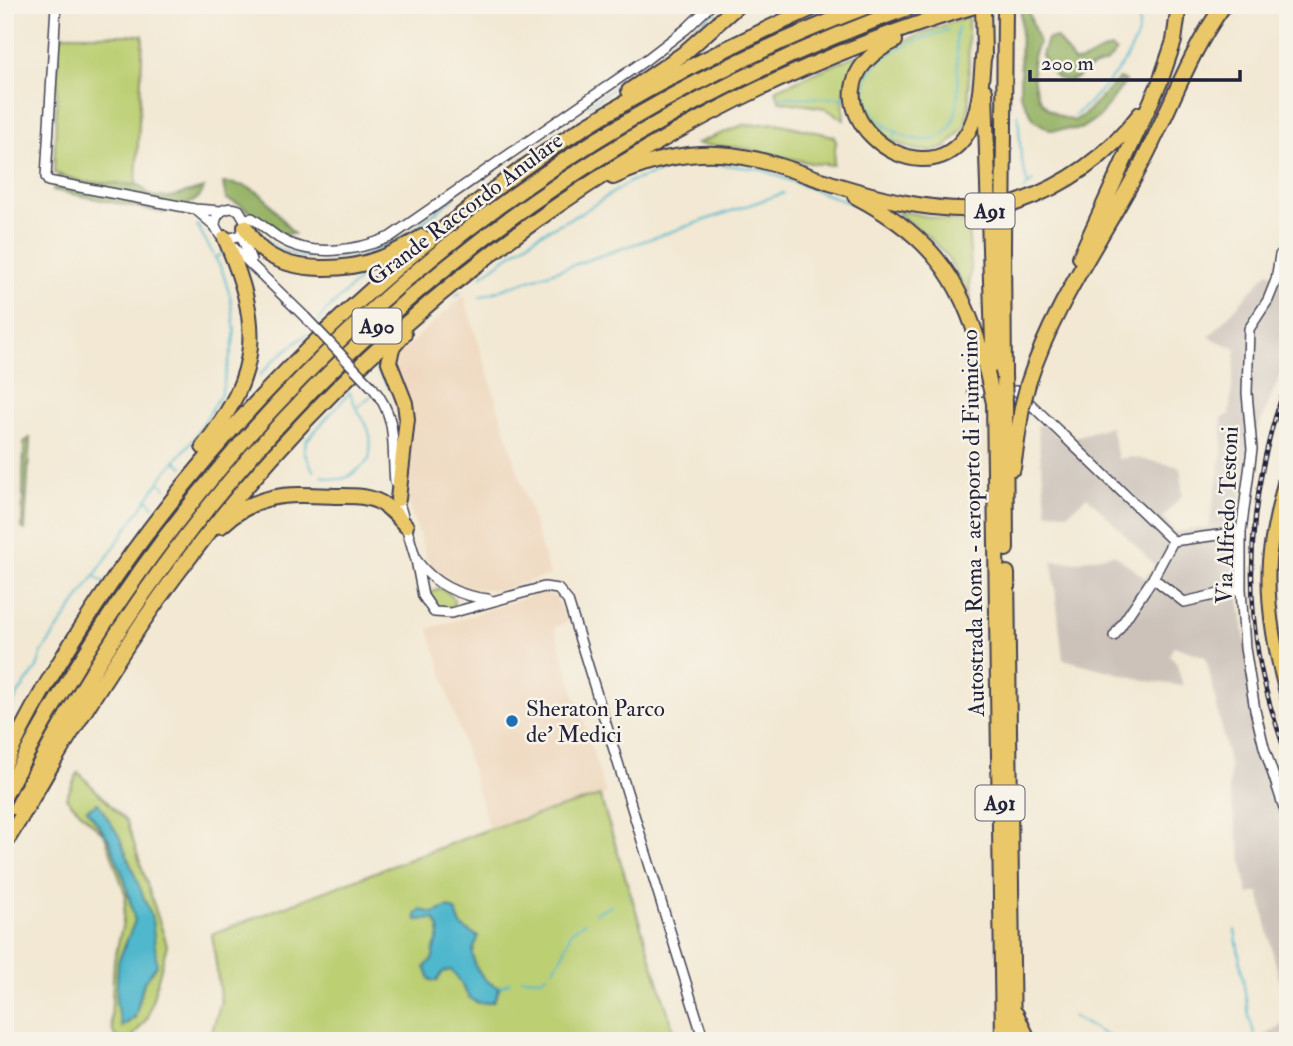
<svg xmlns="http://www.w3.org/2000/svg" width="1293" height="1046" viewBox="0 0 1293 1046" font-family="'IM FELL Double Pica',serif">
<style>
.built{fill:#eed6bb}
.industrial{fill:#ccc2b9}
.green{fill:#bccf73;stroke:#6f7857;stroke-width:2;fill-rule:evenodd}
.forest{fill:#95b265;stroke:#5c6a50;stroke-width:2}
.water{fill:#4fb8cd;stroke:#386d84;stroke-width:2}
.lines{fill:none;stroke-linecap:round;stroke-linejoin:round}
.stream{stroke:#4fb8cd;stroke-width:2}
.minor-casing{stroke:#414052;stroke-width:12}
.major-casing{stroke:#414052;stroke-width:16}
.highway-casing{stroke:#414052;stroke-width:18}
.minor{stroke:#fff;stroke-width:9}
.major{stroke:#eac769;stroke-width:12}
.highway{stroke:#eac769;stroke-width:14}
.rail-casing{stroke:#22223b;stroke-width:4.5}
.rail{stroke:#f7f3e8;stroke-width:2;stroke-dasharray:5;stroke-linecap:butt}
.minor-bridge-casing{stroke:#414052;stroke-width:12;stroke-linecap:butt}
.highway-bridge-casing{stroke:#414052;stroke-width:18;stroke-linecap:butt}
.minor-bridge{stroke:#fff;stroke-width:9}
.highway-bridge{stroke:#eac769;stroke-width:14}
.poi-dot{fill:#1f6fb2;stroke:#f7f3e8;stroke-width:2.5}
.labels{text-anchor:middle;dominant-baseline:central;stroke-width:5;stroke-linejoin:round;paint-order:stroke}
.shield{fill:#f7f3e8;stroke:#62616f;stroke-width:2}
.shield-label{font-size:21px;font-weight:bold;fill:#22223b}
.street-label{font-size:23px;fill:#22223b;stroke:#f7f3e8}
.poi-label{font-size:23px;fill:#22223b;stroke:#f7f3e8;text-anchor:start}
</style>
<rect width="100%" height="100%" fill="#f7f3e8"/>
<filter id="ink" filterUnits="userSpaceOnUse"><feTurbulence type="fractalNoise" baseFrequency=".0143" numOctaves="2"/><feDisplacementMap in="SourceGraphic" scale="14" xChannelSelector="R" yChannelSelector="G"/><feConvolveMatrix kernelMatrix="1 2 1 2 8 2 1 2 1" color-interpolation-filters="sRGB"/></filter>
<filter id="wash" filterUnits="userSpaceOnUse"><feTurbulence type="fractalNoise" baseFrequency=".00686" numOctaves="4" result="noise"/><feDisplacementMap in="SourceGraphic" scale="28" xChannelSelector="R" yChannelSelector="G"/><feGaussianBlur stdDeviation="1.57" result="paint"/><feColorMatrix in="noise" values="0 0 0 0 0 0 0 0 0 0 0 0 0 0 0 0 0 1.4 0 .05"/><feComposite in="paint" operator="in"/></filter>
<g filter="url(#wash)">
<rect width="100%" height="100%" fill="#f2e8d3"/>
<!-- built -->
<path class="built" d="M464,296L550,575L500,590L465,589L429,566L407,498V472L393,358Z
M540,593L556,596L568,622L554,627L606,794L489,829L429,629Z"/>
<!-- industrial -->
<path class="industrial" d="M1268,272L1288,281V356L1246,457L1237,526L1239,599L1261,747L1288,828V1018L1259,892L1248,894L1229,790L1230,767L1206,657L1174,646L1169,655L1177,664L1183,686L1148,681L1063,659L1052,561L1073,562L1114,554L1145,578L1155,565L1087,496L1068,513L1047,512L1037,426L1045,424L1062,441L1111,426L1118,459L1131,457L1181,467L1182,496L1163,517L1175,532L1209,527L1222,453V418L1229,415L1236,349L1209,337Z
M1288,1021V1041H1262L1261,1037Z"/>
<!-- green -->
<path class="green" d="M968,16L969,105L965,127L945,148L928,151L916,150L891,141L873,126L863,113L858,95L865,69L893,45Z
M64,35H143L136,186L85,183L54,173L59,40Z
M871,49C848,73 841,86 844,120L825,108L780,101L775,90Z
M777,123L833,136L836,141L833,165L811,163L743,148L695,144L743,125Z
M899,211L968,224L971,268L969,286L971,301L946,255L928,236L900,215Z
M439,588L448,592L454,599V604L448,610H441L431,603L430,594Z
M78,772L127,822L167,945L148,1017L131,1039H121L114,1035L111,1021L114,961L122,927L126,896L105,836L66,798ZM98,803L157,965L144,982L135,1017L118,962L135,921L125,881L109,840L87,809Z
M600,796L677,1041H209L221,1002L212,934L489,829Z"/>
<!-- forest -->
<path class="forest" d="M1021,10H1028L1039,43C1033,53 1032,59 1033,70C1033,98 1046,114 1074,121L1085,114L1119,79L1126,81L1099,117L1080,129L1050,130L1034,120L1020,94Z
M1057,38L1074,62C1090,62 1095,51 1111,48L1116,52C1103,69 1103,61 1088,69C1083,72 1080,78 1074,79C1056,85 1048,68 1042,55L1047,39Z
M59,175L85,182L139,185L151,196L167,198L204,188C196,211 176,200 164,213L53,190Z
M223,183C266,184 269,206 294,234H281L239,204L226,199Z
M30,438L25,530L22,528L24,442Z"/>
<!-- water -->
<path class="water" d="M98,803L119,836L152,918L157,965L144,982L135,1017L122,1027L116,1002L118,962L135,921L125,881L109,840L87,809Z
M448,907L456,911C461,929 462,928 478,936C478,942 473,946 473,952C472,967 486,985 500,987L494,1001C463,1011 467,983 451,970L443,972L437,981L430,980L425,967L433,958C432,941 447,937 434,919L417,920L416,915L420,910L434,913Z"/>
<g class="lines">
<!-- stream -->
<path class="stream" d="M948,30C925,38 898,45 880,61C829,106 925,167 950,127C963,107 957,60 956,37L958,27
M778,97L847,98
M587,106L659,58L722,5
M1018,114L1021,158L1028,185
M1072,117C1094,102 1143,48 1139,20C1139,14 1135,10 1132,5
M878,135L885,125
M891,141L898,131
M1023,190L1033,181
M257,228C264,238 271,248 284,252C311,262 364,256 390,244C414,232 434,213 455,197
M918,249L952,299L965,331L975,386
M215,258L225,252
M481,276L538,235L583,212L631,181L684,165L716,164L759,169L863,208
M456,296L460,293
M480,297L784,193
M319,321L324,313L363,276
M382,359L374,367L393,392
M260,375L274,360L307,334
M358,406L371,396
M176,461L183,467
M314,472L304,452L306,441L350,392C358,423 376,420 369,460C353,474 345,485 322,476
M159,482L166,488
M147,499L154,506
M96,577L104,582
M5,689H6
M5,722L18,694L37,668L42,652L165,473L193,440L221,394L233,344L235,331L230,296L222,270L197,225
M5,871L6,869
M629,896L631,895
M595,913L611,906
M1235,930L1249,1017L1257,1041
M553,970L564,952L571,932L585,922
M522,978L541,979L547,975
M500,987L510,982
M1072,1016L1116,1041"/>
</g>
</g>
<g filter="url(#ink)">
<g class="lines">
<!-- minor casing -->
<g class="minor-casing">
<path id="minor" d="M56,5L46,177L48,181L195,209L221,211
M195,209L215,226L220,235L228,239L241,235L246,222L239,210C226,205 215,212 215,226
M245,219L252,218C261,224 270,232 279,238C311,258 357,251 390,237L647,59L686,29L711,5
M241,235L251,260
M231,245L305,317
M1280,255L1276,280L1268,300L1249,329L1247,393L1252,449L1241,532V589L1245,648L1255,710L1264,747L1288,820
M373,388C399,420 391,444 395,482
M972,391H1017L1173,541L1241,532
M397,496L416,560L423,596L434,612L451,613L544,587L558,589L568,601L704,1041
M417,561C434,584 460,596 488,599
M1153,578L1184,602L1241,589
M1114,636L1153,578L1173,541"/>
</g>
<!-- major casing -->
<g class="major-casing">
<path id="major" d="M1288,466C1281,497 1272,529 1269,561C1266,606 1276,657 1288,700"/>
</g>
<!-- highway casing -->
<g class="highway-casing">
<path id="highway" d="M983,5L984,56
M895,41C784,94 921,212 968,132C982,107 981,75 984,48
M629,91L683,54L738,5
M985,91L994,375
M613,177C642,164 667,156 700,154C746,151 788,169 830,183C878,198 927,211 977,209
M855,196C938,240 964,284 987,373
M1016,203C1067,185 1107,157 1140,114
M245,227C251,237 256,246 266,253C295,273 346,271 378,259C394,254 408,245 422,237
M1080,257L1160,82L1174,41L1179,5
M1004,375L1003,248L1005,5
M1028,384C1054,303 1104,236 1143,161C1170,110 1189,52 1224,5
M994,403L1003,1041
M1005,404L1006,549
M203,447C262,371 262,325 225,238
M1013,468L1022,407
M398,499L407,419L405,403L389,362L392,348L404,334
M221,526C258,492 286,494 334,496C348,496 364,495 377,501C389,506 398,517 406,526
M1007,573L1013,1041
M5,764C31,706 64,653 99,601C188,467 297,350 420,248C473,204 528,162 586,126C660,80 739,41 819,5
M5,795C190,432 487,149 871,5
M17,808C207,428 515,148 916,5
M5,843C21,819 34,794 49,769C89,703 130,637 176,575C376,305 654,100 978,5
M1016,1014L1029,1041"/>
</g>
<!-- minor -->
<use href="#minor" class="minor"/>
<!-- major -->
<use href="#major" class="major"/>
<!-- highway -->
<use href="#highway" class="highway"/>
<!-- rail casing -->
<g class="rail-casing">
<path id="rail" d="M1288,379C1255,468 1243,564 1259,658C1265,693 1277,727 1288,761"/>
</g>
<!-- rail -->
<use href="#rail" class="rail"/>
<!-- minor-bridge casing -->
<g class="minor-bridge-casing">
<path id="minor-bridge" d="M305,317L373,388"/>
</g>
<!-- highway-bridge casing -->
<g class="highway-bridge-casing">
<path id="highway-bridge" d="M987,373L994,403
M1004,375L1005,404
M1022,407L1028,384"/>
</g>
<!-- minor-bridge -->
<use href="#minor-bridge" class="minor-bridge"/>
<!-- highway-bridge -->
<use href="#highway-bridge" class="highway-bridge"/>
</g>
</g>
<!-- markers -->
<circle class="poi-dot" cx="512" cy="721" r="7"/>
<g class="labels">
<!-- shield labels -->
<g class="shield">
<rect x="965.5" y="193.5" width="49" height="35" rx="5"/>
<rect x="352.5" y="308.5" width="49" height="35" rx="5"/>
<rect x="975.5" y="785.5" width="49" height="35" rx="5"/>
</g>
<g class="shield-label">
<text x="990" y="211">A91</text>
<text x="377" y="326">A90</text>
<text x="1000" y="803">A91</text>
</g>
<!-- street labels -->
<g class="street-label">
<text transform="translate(465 209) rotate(-37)">Grande Raccordo Anulare</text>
<text transform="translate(1227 515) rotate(-88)">Via Alfredo Testoni</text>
<text transform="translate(973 523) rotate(-91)">Autostrada Roma - aeroporto di Fiumicino</text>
</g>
<!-- poi labels -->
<g class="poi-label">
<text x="526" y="708">Sheraton Parco<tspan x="526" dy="26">de' Medici</tspan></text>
</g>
</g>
<!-- margin -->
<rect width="1293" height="1046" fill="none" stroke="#f7f3e8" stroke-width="28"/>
<!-- scale -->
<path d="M1030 70v10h210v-10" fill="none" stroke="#22223b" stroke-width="3.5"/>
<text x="1041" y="70" font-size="21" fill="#22223b" stroke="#f7f3e8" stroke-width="5" paint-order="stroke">200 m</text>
</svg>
